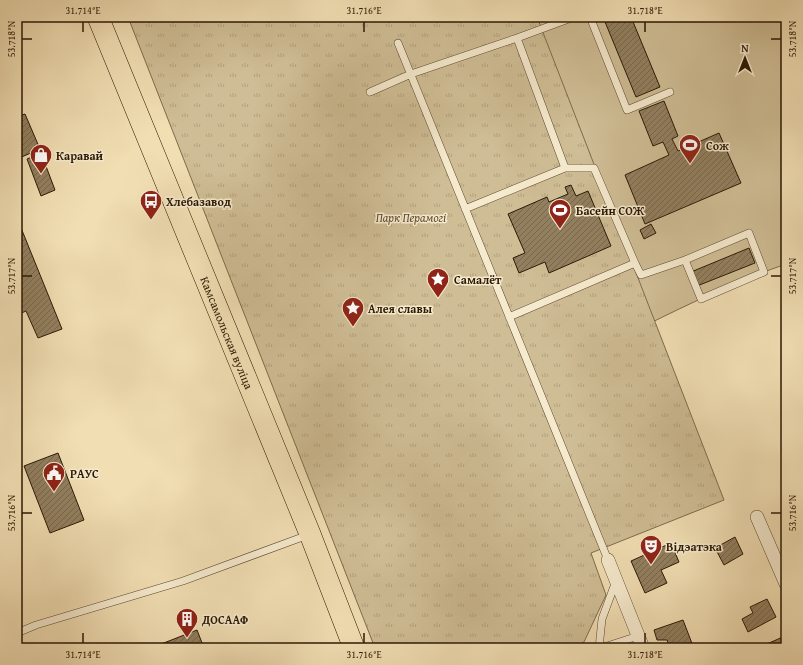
<svg xmlns="http://www.w3.org/2000/svg" width="803" height="665" viewBox="0 0 803 665" font-family="'Gentium Book Plus',serif">
<style>
.grass{fill:#cfbd95;stroke:#7d6b4c}
.park{fill:url(#park-tufts);stroke:#7d6b4c}
.building{fill:url(#building-hatch);stroke:#2b1904}
.lines{fill:none;stroke-linecap:round;stroke-linejoin:round}
.service-casing{stroke:#5c4a30;stroke-width:8}
.minor-casing{stroke:#5c4a30;stroke-width:14}
.primary-casing{stroke:#2b1904;stroke-width:22}
.service{stroke:#f6eace;stroke-width:7}
.minor{stroke:#f6eace;stroke-width:13}
.primary{stroke:#f1deb3;stroke-width:21}
.ticks{fill:none;stroke:#2b1904;stroke-width:1.5}
.labels{text-anchor:middle;dominant-baseline:central;stroke-width:3;stroke-linejoin:round;paint-order:stroke}
.poi-label{font-size:12px;font-weight:bold;fill:#2b1904;stroke:#f6eace;text-anchor:start}
.park-label{font-size:12px;font-style:italic;fill:#5c4a30;stroke:#f6eace}
.street-label{font-size:12px;fill:#2b1904;stroke:#f6eace}
.neatline{fill:none;stroke:#2b1904;stroke-width:1.5}
.ticks-label{font-size:10px;text-anchor:middle;fill:#2b1904}
</style>
<defs>
<pattern id="park-tufts" width="24" height="20" patternUnits="userSpaceOnUse"><rect width="24" height="20" fill="#cfbd95"/><path d="M3 7l-1-3M5 7V3M7 7l1-3M15 17l-1-3M17 17v-4M19 17l1-3" fill="none" stroke="#b2a27f"/></pattern>
<pattern id="building-hatch" width="6" height="6" patternUnits="userSpaceOnUse"><rect width="6" height="6" fill="#927f5f"/><path d="M-1 1l2-2M0 6l6-6M5 7l2-2" fill="none" stroke="#77674c"/></pattern>
</defs>
<rect width="100%" height="100%" fill="#f1deb3"/>
<filter id="stains"><feTurbulence type="fractalNoise" baseFrequency=".005" numOctaves="4"/><feColorMatrix values="0 0 0 0 .2 0 0 0 0 .09 0 0 0 0 .02 0 0 0 .5 -.17"/></filter>
<radialGradient id="worn" r=".72"><stop offset=".6" stop-color="#630" stop-opacity="0"/><stop offset="1" stop-color="#630" stop-opacity=".3"/></radialGradient>
<!-- grass -->
<path class="grass" d="M516,17H786V264C703,293 624,337 546,376Z"/>
<!-- park -->
<path class="park" d="M128,17H537L724,500L591,553L606,595L584,642L570,648H375Z"/>
<!-- building -->
<path class="building" d="M603,17H631L660,87L636,97Z
M664,101L678,136L672,139L678,151L719,133L741,183L645,224L625,175L669,155L663,142L653,146L639,111Z
M25,114L40,149L17,159V117Z
M41,153L55,190L41,196L27,159Z
M571,185L576,196L588,191L611,246L549,273L545,262L519,273L513,258L525,253L508,214L547,197L549,202L568,194L565,187Z
M17,218L62,329L38,338L26,311L17,315Z
M651,224L656,233L644,239L640,230Z
M749,248L755,263L697,286L691,272Z
M58,453L84,520L50,533L24,466Z
M735,537L743,554L724,565L715,548Z
M671,543L679,562L661,570L667,583L645,593L631,561Z
M767,599L776,617L748,632L742,619L753,613L750,607Z
M683,620L693,646L687,648H670L667,640H657L654,630Z
M197,630L204,648H151Z
M785,636L786,648H760V647Z"/>
<g class="lines">
<!-- service casing -->
<g class="service-casing">
<path id="service" d="M590,17L627,110L670,92
M398,43L608,560
M370,92L411,74L517,38L574,17
M565,168H594L635,263
M465,209L565,168L517,38
M509,317L635,263L641,275L685,260L749,233L764,272L701,299L685,260
M17,633L36,625L183,581L308,535
M599,648L602,619L616,581
M601,648L638,636"/>
</g>
<!-- minor casing -->
<g class="minor-casing">
<path id="minor" d="M757,517L786,584
M608,560L643,648"/>
</g>
<!-- primary casing -->
<g class="primary-casing">
<g id="primary">
<path id="s1" d="M98,17L310,534L354,648"/>
</g>
</g>
<!-- service -->
<use href="#service" class="service"/>
<!-- minor -->
<use href="#minor" class="minor"/>
<!-- primary -->
<use href="#primary" class="primary"/>
</g>
<!-- ticks -->
<path class="ticks" d="M83,22V32M364,22V32M645,22V32M22,39H32M771,39H781M22,276H32M771,276H781M22,513H32M771,513H781M83,633V643M364,633V643M645,633V643"/>
<!-- icons -->
<defs>
<g id="stadium-pin" transform="scale(1.15)"><path d="M0 17L-7.5 6A9.5 9.5 0 1 1 7.5 6Z" fill="#8f2418" stroke="#f6eace"/><path d="M0-5a6.5 5 0 1 0 0 10a6.5 5 0 1 0 0-10ZM-3.5-1.8h7v3.6h-7Z" fill="#fff"/></g>
<g id="shop-pin" transform="scale(1.15)"><path d="M0 17L-7.5 6A9.5 9.5 0 1 1 7.5 6Z" fill="#8f2418" stroke="#f6eace"/><path d="M-5-2.5h2.3a2.7 3.5 0 0 1 5.4 0H5L5.5 6h-11ZM-1.5-2.5h3a1.5 2.3 0 0 0-3 0Z" fill="#fff"/></g>
<g id="bus-pin" transform="scale(1.15)"><path d="M0 17L-7.5 6A9.5 9.5 0 1 1 7.5 6Z" fill="#8f2418" stroke="#f6eace"/><path d="M-5-6H5V4H4V6H2V4H-2V6H-4V4H-5ZM-3.5-4V0h7V-4ZM-3.5 1.2v1.5H-2V1.2ZM2 1.2v1.5H3.5V1.2Z" fill="#fff"/></g>
<g id="sight-pin" transform="scale(1.15)"><path d="M0 17L-7.5 6A9.5 9.5 0 1 1 7.5 6Z" fill="#8f2418" stroke="#f6eace"/><path d="M0-6L1.8-2.2L6-1.7L2.9 1.2L3.7 5.4L0 3.3L-3.7 5.4L-2.9 1.2L-6-1.7L-1.8-2.2Z" fill="#fff"/></g>
<g id="civic-pin" transform="scale(1.15)"><path d="M0 17L-7.5 6A9.5 9.5 0 1 1 7.5 6Z" fill="#8f2418" stroke="#f6eace"/><path d="M-.6-6.5H3V-4.5H.6V-3L4-1V1h2V6H-6V1h2V-1L-.6-3ZM-1.2 2.5V6h2.4V2.5Z" fill="#fff"/></g>
<g id="theatre-pin" transform="scale(1.15)"><path d="M0 17L-7.5 6A9.5 9.5 0 1 1 7.5 6Z" fill="#8f2418" stroke="#f6eace"/><path d="M-5-5.5Q0-4 5-5.5V0Q5 5 0 6Q-5 5-5 0ZM-3.3-2.5H-1v1.5H-3.3ZM1-2.5H3.3v1.5H1ZM-2.8 1Q0 5.5 2.8 1Z" fill="#fff"/></g>
<g id="building-pin" transform="scale(1.15)"><path d="M0 17L-7.5 6A9.5 9.5 0 1 1 7.5 6Z" fill="#8f2418" stroke="#f6eace"/><path d="M-4-6H4V6H1V3H-1V6H-4ZM-2.5-4.3h1.7v1.8h-1.7ZM.8-4.3h1.7v1.8H.8ZM-2.5-1h1.7V.8h-1.7ZM.8-1h1.7V.8H.8Z" fill="#fff"/></g>
</defs>
<g fill-rule="evenodd">
<use href="#stadium-pin" x="690" y="145"/>
<use href="#shop-pin" x="41" y="155"/>
<use href="#bus-pin" x="151" y="201"/>
<use href="#stadium-pin" x="560" y="210"/>
<use href="#sight-pin" x="438" y="279"/>
<use href="#sight-pin" x="353" y="308"/>
<use href="#civic-pin" x="54" y="473"/>
<use href="#theatre-pin" x="651" y="546"/>
<use href="#building-pin" x="187" y="619"/>
</g>
<g class="labels">
<!-- poi labels -->
<g class="poi-label">
<text x="706" y="145">Сож</text>
<text x="56" y="155">Каравай</text>
<text x="166" y="201">Хлебазавод</text>
<text x="576" y="210">Басейн СОЖ</text>
<text x="454" y="279">Самалёт</text>
<text x="368" y="308">Алея славы</text>
<text x="70" y="473">РАУС</text>
<text x="666" y="546">Відэатэка</text>
<text x="202" y="619">ДОСААФ</text>
</g>
<!-- park labels -->
<g class="park-label">
<text x="411" y="217">Парк Перамогі</text>
</g>
<!-- street labels -->
<g class="street-label">
<text stroke="none"><textPath href="#s1" startOffset="341">Камсамольская вуліца</textPath></text>
</g>
</g>
<!-- margin -->
<rect width="803" height="665" fill="none" stroke="#f1deb3" stroke-width="44"/>
<!-- north arrow -->
<g transform="translate(745 58)" stroke="#f6eace" stroke-width="3" paint-order="stroke">
<path d="M0-3L7 15L0 10L-7 15Z" fill="#2b1904"/>
<text y="-6" font-size="11" font-weight="bold" text-anchor="middle" fill="#2b1904">N</text>
</g>
<rect x="22" y="22" width="759" height="621" class="neatline"/>
<g class="ticks-label">
<text x="83" y="14">31.714°E</text>
<text x="364" y="14">31.716°E</text>
<text x="645" y="14">31.718°E</text>
<text transform="translate(11 39) rotate(-90)" y="4">53.718°N</text>
<text transform="translate(792 39) rotate(-90)" y="4">53.718°N</text>
<text transform="translate(11 276) rotate(-90)" y="4">53.717°N</text>
<text transform="translate(792 276) rotate(-90)" y="4">53.717°N</text>
<text transform="translate(11 513) rotate(-90)" y="4">53.716°N</text>
<text transform="translate(792 513) rotate(-90)" y="4">53.716°N</text>
<text x="83" y="658">31.714°E</text>
<text x="364" y="658">31.716°E</text>
<text x="645" y="658">31.718°E</text>
</g>
<rect width="100%" height="100%" filter="url(#stains)"/>
<rect width="100%" height="100%" fill="url(#worn)"/>
</svg>
